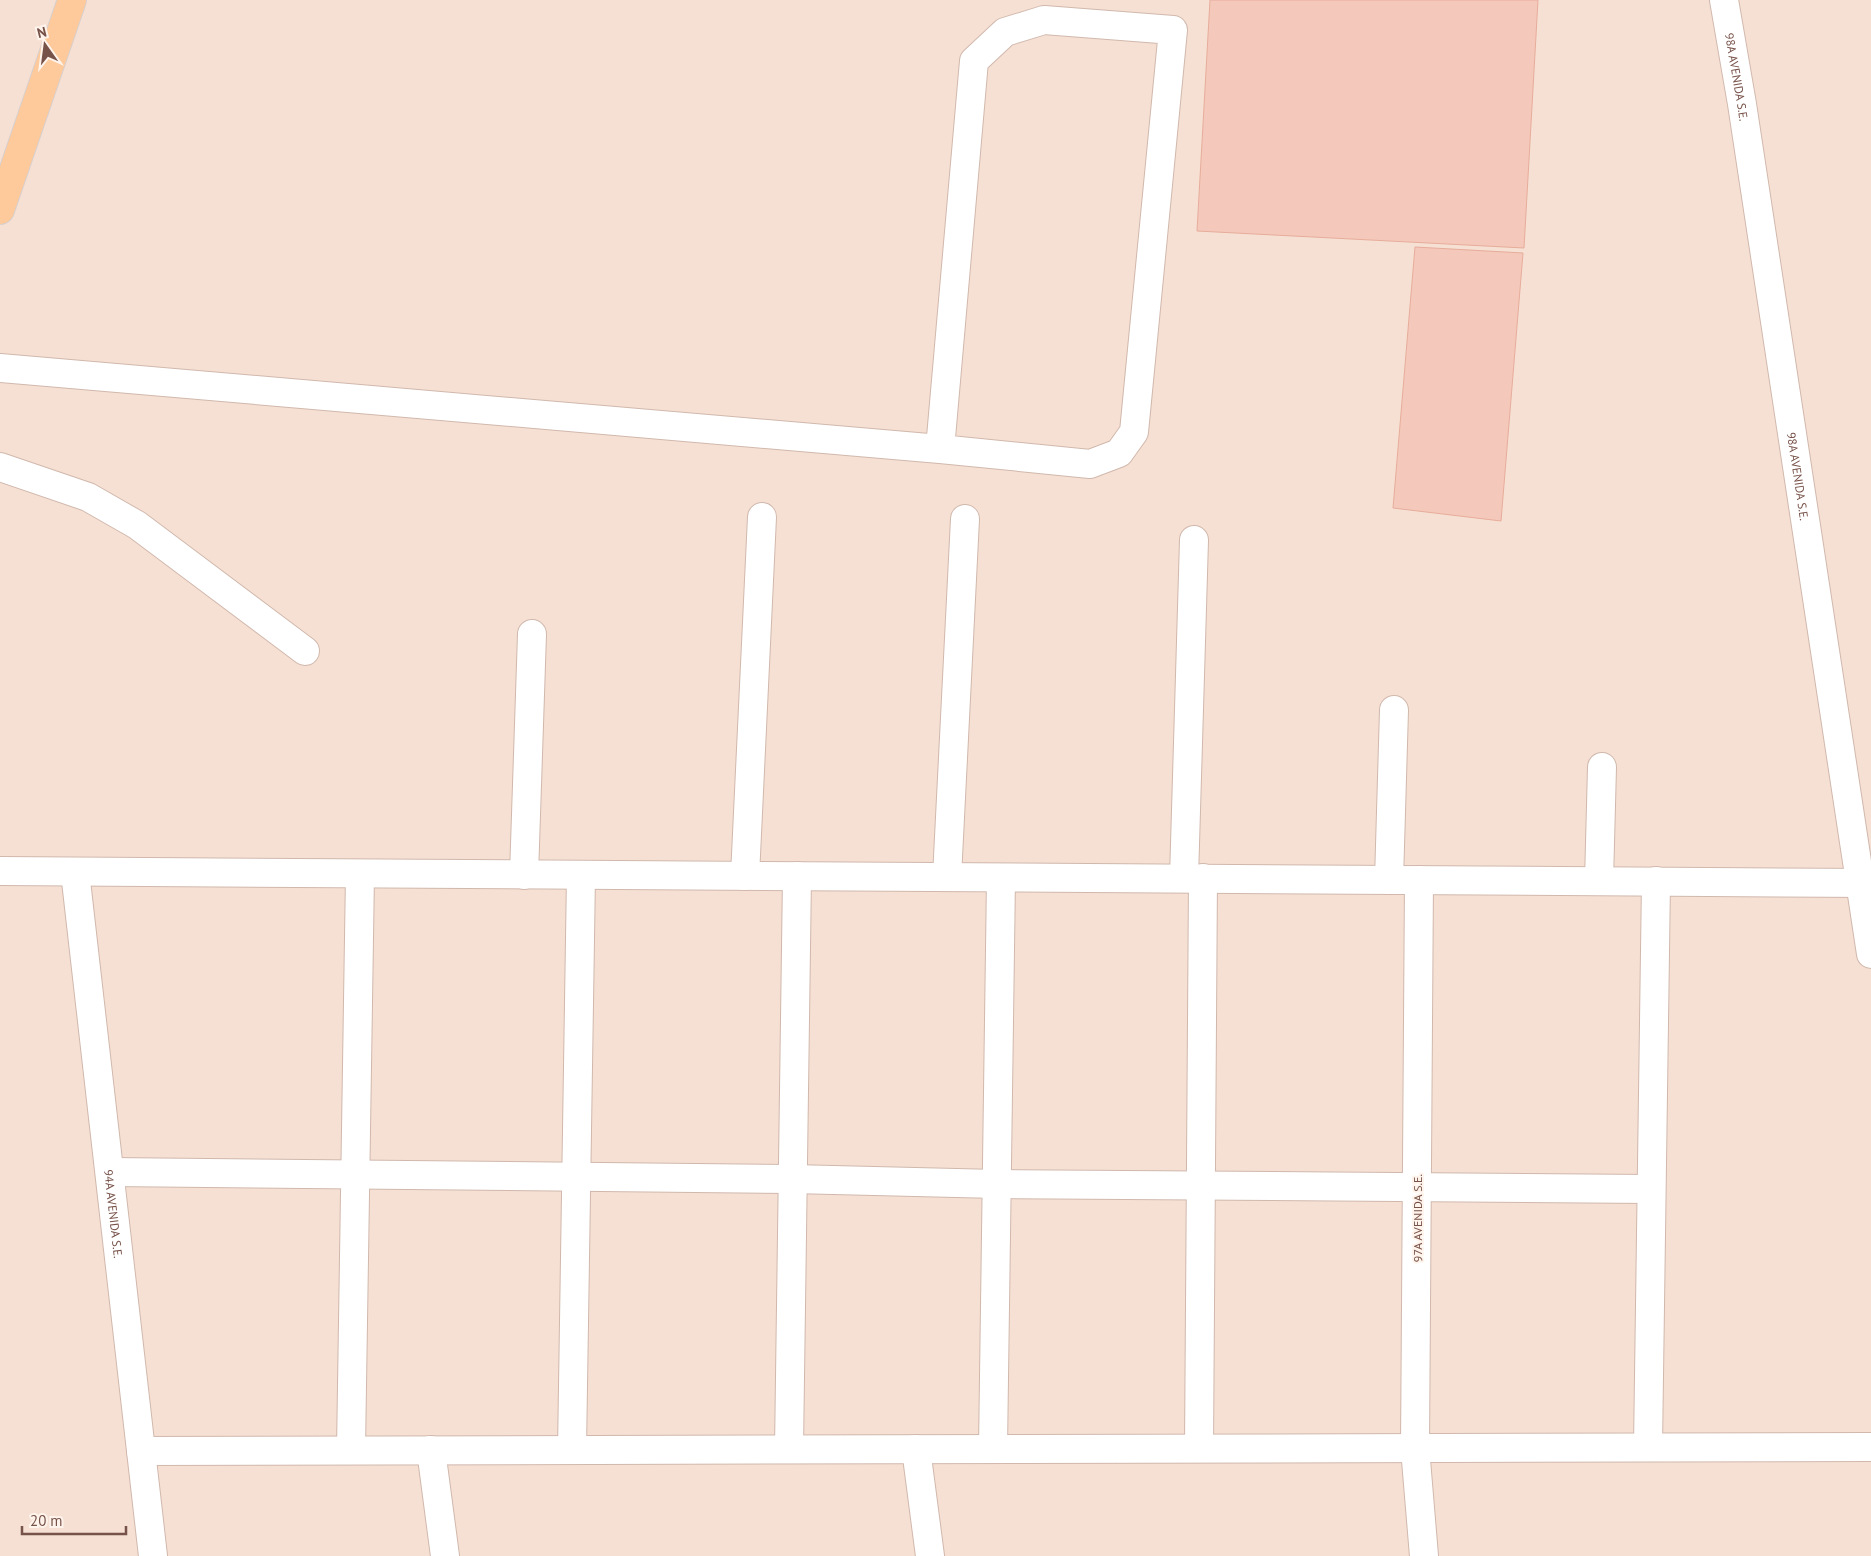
<svg xmlns="http://www.w3.org/2000/svg" width="1871" height="1556" viewBox="0 0 1871 1556" font-family="'PT Sans',sans-serif">
<style>
.residential{fill:#f5e0d3}
.building{fill:#f4c9bb;stroke:#e7ac9b}
.lines{fill:none;stroke-linecap:round;stroke-linejoin:round}
.minor-casing{stroke:#d1b8ad;stroke-width:30}
.major-casing{stroke:#d9cfcc;stroke-width:30}
.minor{stroke:#fff;stroke-width:28}
.major{stroke:#feca9b;stroke-width:28}
.labels{text-anchor:middle;dominant-baseline:central;stroke-width:4;stroke-linejoin:round;paint-order:stroke}
.street-label{font-size:12px;fill:#775249;stroke:#fff4ec}
</style>
<rect width="100%" height="100%" fill="#fdf0e5"/>
<!-- residential -->
<path class="residential" d="M0,0H1871V1556H0Z"/>
<!-- building -->
<path class="building" d="M1210,0H1538L1524,248L1197,231Z
M1415,247L1523,253L1501,521L1393,508Z"/>
<g class="lines">
<!-- minor casing -->
<g class="minor-casing">
<g id="minor">
<path id="s1" d="M1724,0L1742,104L1871,954"/>
<path d="M0,368L940,449L1090,464L1119,453L1134,432L1173,30L1044,20L1005,32L974,61L940,449"/>
<path d="M0,467L88,497L137,525L305,651"/>
<path d="M0,871L1871,883"/>
<path id="s2" d="M75,872L153,1556"/>
<path d="M524,875L532,634"/>
<path d="M745,876L762,517"/>
<path d="M947,877L965,519"/>
<path d="M1184,878L1194,540"/>
<path d="M1389,880L1394,710"/>
<path d="M1419,880L1415,1448L1424,1556"/>
<path d="M1599,881L1602,767"/>
<path d="M110,1172L792,1179L997,1184L1650,1189"/>
<path d="M1648,1447L1656,881"/>
<path d="M1199,1448L1203,878"/>
<path d="M789,1449L797,876"/>
<path d="M916,1449L930,1556"/>
<path d="M993,1449L1001,878"/>
<path d="M351,1450L360,874"/>
<path d="M431,1450L445,1556"/>
<path d="M572,1450L581,875"/>
<path d="M141,1451L1871,1447"/>
</g>
</g>
<!-- major casing -->
<g class="major-casing">
<path id="major" d="M0,210L72,0"/>
</g>
<!-- minor -->
<use href="#minor" class="minor"/>
<!-- major -->
<use href="#major" class="major"/>
</g>
<g class="labels">
<!-- street labels -->
<g class="street-label">
<text stroke="none"><textPath href="#s1" startOffset="78">98A AVENIDA S.E.</textPath></text>
<text stroke="none"><textPath href="#s1" startOffset="482">98A AVENIDA S.E.</textPath></text>
<text stroke="none"><textPath href="#s2" startOffset="344">94A AVENIDA S.E.</textPath></text>
<text transform="translate(1417 1218) rotate(-90)">97A AVENIDA S.E.</text>
</g>
</g>
<!-- north arrow -->
<g transform="translate(45 45) rotate(346)" stroke="#fff4ec" stroke-width="4" paint-order="stroke">
<path d="M0-4L9 19L0 12L-9 19Z" fill="#775249"/>
<text y="-8" font-size="14" font-weight="bold" text-anchor="middle" fill="#775249">N</text>
</g>
<!-- scale -->
<path d="M22 1526v8h104v-8" fill="none" stroke="#775249" stroke-width="2.5"/>
<text x="30" y="1526" font-size="15" fill="#775249" stroke="#fff4ec" stroke-width="4" paint-order="stroke">20 m</text>
</svg>
